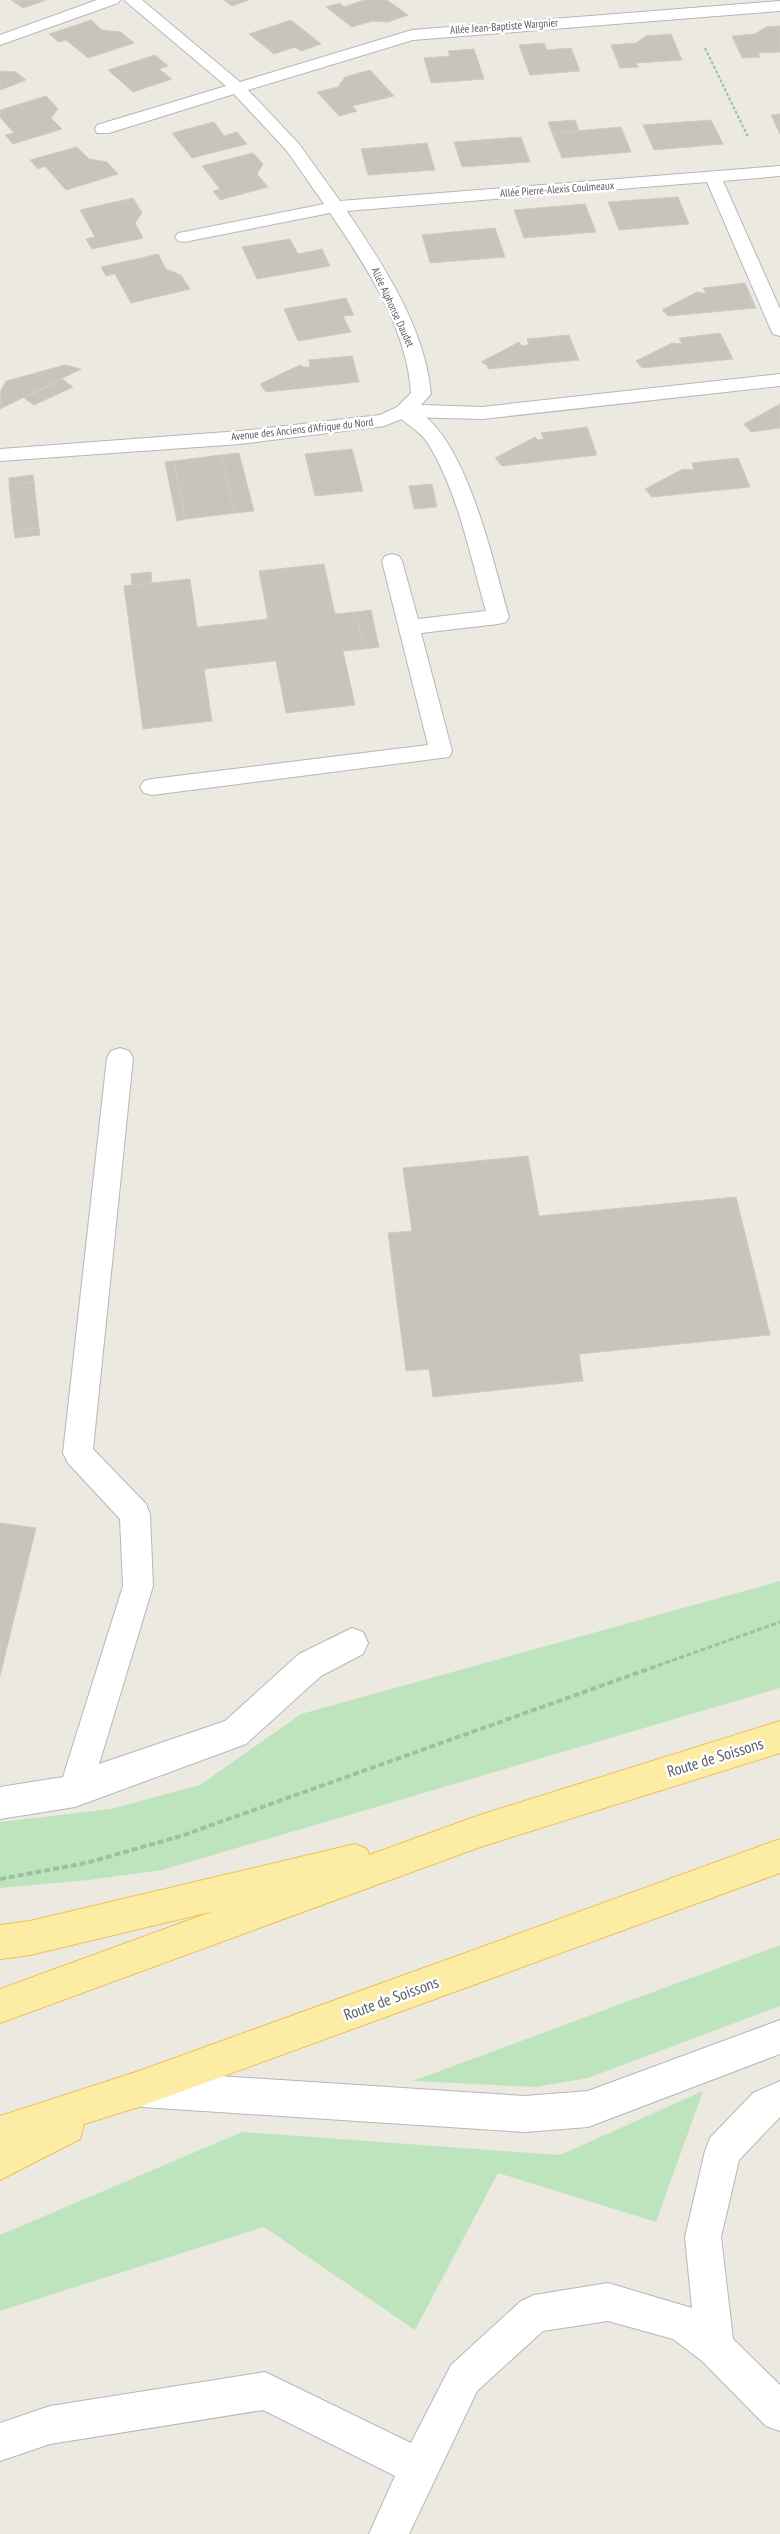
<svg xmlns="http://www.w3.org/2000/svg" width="780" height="2534" viewBox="0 0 780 2534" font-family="'PT Sans Narrow',sans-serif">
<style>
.green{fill:#bee4bd}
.building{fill:#c7c4be;stroke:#d1cbbf}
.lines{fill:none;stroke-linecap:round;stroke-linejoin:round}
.service-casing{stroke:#b4b7bb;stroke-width:2}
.minor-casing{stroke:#b4b7bb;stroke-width:2}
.primary-casing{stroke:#eec058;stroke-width:2}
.path-far2{stroke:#96c4a2;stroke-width:2;stroke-dasharray:3 2;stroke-linecap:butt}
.path-far1{stroke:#96c4a2;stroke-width:3;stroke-dasharray:5 2.5;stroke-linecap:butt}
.path{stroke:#96c4a2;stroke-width:4;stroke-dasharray:6 3;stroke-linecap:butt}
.service{fill:#fff;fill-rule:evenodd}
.minor{fill:#fff;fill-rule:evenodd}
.primary{fill:#fdeda4;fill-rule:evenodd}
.labels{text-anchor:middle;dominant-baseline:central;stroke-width:5;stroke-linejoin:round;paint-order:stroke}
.far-street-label{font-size:11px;fill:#595d62;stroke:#fff}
.near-street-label{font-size:16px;fill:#595d62;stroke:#fff}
</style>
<rect width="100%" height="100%" fill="#ece9e1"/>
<!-- green -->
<path class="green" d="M780,1581V1688L162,1870L89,1880L0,1888V1822L111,1809L200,1785L301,1714Z
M780,1945V2006L588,2078L536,2087L413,2081Z
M703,2091L656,2222L498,2173L415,2330L264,2227L0,2311V2235L242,2132L560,2155Z"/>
<!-- building -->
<path class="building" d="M11,0H46L23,8Z
M224,0H249L232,6Z
M364,0H387L408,15L388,22L372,21L352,27L326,7L340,3L344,7Z
M91,20L102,30L121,32L134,43L88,58L66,40L59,42L49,34Z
M291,20L321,44L301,51L295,47L274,54L249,34Z
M780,26V52L758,53L760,57L742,58L732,36L755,34L766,27Z
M671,34L682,60L636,63L638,67L620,68L611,45L636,43L646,36Z
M544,43L547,50L571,48L580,71L530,75L519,45Z
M474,49L484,79L431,83L424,58L450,56L448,51Z
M155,55L168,66L159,69L172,79L133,92L108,70Z
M370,70L394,96L352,106L357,111L339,116L317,92L338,87L345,77Z
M0,71L16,72L26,80L0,90Z
M46,96L58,109L51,118L62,129L13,144L5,135L14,133L0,117V110Z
M780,114V134L771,115Z
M575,120L579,131L552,133L548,122Z
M711,120L723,144L654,150L643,125Z
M214,122L224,136L237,132L247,144L192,158L172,133Z
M621,127L631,152L562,158L552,133Z
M521,137L530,162L462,167L454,142Z
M427,143L435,170L368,175L361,149Z
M77,147L89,159L107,162L118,174L66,190L45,166L38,169L30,160Z
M253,153L263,164L257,174L268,187L220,200L213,191L220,189L202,166Z
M678,197L689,224L619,230L608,202Z
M133,198L142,213L135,223L143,238L92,249L86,239L95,237L80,210Z
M585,204L596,232L524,238L514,210Z
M495,228L505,257L430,263L422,235Z
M290,239L298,254L322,249L330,266L257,279L242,247Z
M158,254L166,269L181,275L190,289L131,303L115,274L106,276L101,267Z
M745,283L756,308L668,316L662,310L697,292L706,294L703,288Z
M346,298L354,315L343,316L351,332L298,341L284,309Z
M720,333L733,359L642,368L636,361L672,343L682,344L679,338Z
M569,335L579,360L488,369L487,365L481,362L519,342L522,346L529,345L527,339Z
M352,356L359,382L266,392L260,384L300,365L304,367H310L309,360Z
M65,365L81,369L0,409L1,390L6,381Z
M62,379L73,387L34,405L24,398Z
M780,404V428L751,432L744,424Z
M587,427L597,455L502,466L495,458L535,437L538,440L544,439L541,433Z
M352,449L363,491L315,496L305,454Z
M239,453L254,511L235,513L221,455Z
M221,455L235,513L186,519L174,461Z
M738,458L750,487L652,497L645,489L683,469L694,470L692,463Z
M174,461L186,519L177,521L165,462Z
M33,475L34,482L9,484V478Z
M34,482L39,528L14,531L9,484Z
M432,484L437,507L414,509L409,486Z
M39,528L40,535L15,538L14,531Z
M324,564L335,614L356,612L364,649L343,651L355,705L286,713L276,661L204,669L212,721L143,729L124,586L190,579L197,627L268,619L259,571Z
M151,572L152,583L132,585L131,574Z
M371,610L379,647L364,649L356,612Z
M528,1156L539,1216L736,1197L770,1335L579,1354L583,1381L433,1397L429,1369L406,1371L388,1233L412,1231L403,1168Z
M0,1523L36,1528L0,1676Z"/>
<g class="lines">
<!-- service casing -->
<g class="service-casing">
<path id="service" d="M404,405C464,420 493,564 509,617L506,622L498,624L421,633L452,751L449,757L152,795L144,793L140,787L144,781L152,779L428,745L382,561L385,556L392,554L399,556L402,561L418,619L486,611C470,556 459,495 429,445C420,429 403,424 394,411L397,407Z
M120,1048L129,1051L133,1058L93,1449L146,1504L150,1514L153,1586L99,1764L225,1721L299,1654L352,1628L363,1632L368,1643L363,1654L321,1676L246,1744L75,1807L0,1819V1787L63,1777L123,1586L120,1519L68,1463L63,1453L107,1058L111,1051Z
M780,2020V2054L588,2127L525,2132L143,2107L131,2101L125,2089L131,2077L143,2071L525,2096L588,2091Z
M780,2081V2117L739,2160L721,2237L733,2339L780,2385V2431L766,2426L702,2361L673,2339L608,2321L543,2331L477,2391L409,2534H369L395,2476L263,2410L50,2444L0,2461V2423L50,2406L265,2372L411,2443L451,2365L521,2301L534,2295L608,2283L692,2308L685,2237L705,2151L710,2138L753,2093Z"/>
</g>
<!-- minor casing -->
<g class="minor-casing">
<path id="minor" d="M97,0H120L118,3L0,45V35Z
M124,0H142L240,82L412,30L780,1V11L413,40L248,90L299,144L340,201L780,166V176L723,181L780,309V336L773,334L771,330L707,182L347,211C383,265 425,327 431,394L421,405L482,407L780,374V386L482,419L407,417L384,426L240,444L0,461V449L240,431L380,415L397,407L411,393C407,328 366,266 330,213L184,242L178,241L175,237L178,233L184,232L324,204L287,151L234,94L109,133H97L95,129L97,125L226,86Z"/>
</g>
<!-- primary casing -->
<g class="primary-casing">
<path id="primary" d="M780,1721V1753L480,1847L0,2023V1989L214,1911L30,1955L0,1959V1925L30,1921L355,1844L367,1849L369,1855L480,1815Z
M780,1839V1873L139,2107L84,2124L80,2139L0,2180V2116L139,2071Z"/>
</g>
<!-- path-far2 -->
<path class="path-far2" d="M705,48L748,137"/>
<!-- path-far1 -->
<path class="path-far1" d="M651,1668L780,1622"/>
<!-- path -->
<path class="path" d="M0,1879L86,1863L181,1836L654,1667"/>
<!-- service -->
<use href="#service" class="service"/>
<!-- minor -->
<use href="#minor" class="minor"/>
<!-- primary -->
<use href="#primary" class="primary"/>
</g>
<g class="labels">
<!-- far-street labels -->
<g class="far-street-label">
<text transform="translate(504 26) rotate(-4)">Allée Jean-Baptiste Wargnier</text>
<text transform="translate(557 189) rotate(-4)">Allée Pierre-Alexis Coulmeaux</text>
<text transform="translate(393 307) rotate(65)">Allée Alphonse Daudet</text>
<text transform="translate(302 429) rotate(-6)">Avenue des Anciens d'Afrique du Nord</text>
</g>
<!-- near-street labels -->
<g class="near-street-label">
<text transform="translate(715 1757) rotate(-17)">Route de Soissons</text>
<text transform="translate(391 1998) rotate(-20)">Route de Soissons</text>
</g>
</g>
</svg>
